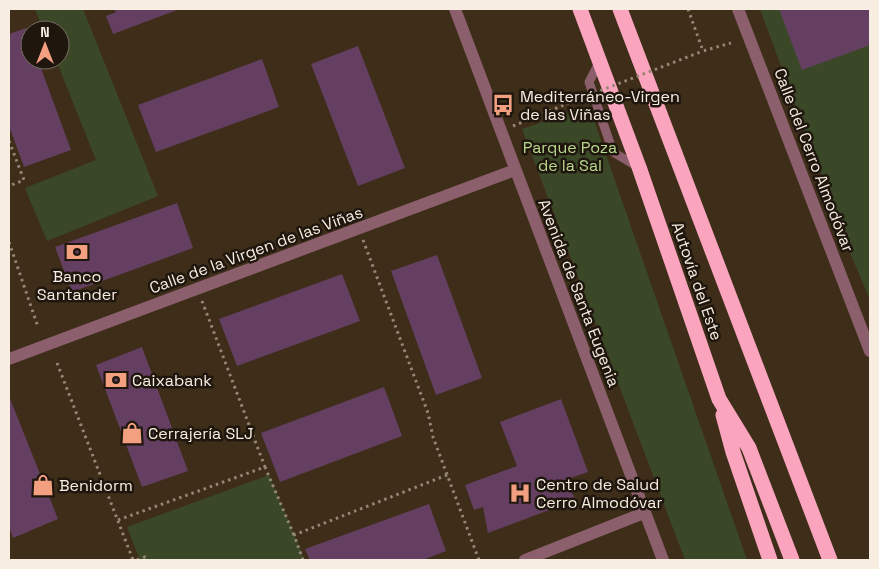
<svg xmlns="http://www.w3.org/2000/svg" width="879" height="569" viewBox="0 0 879 569" font-family="'Space Grotesk',sans-serif">
<style>
.green{fill:#3b4828}
.building{fill:#643f61}
.lines{fill:none;stroke-linecap:round;stroke-linejoin:round}
.path{stroke:#958676;stroke-width:3;stroke-dasharray:2.5 4;stroke-linecap:butt}
.lane{stroke:#8b5f6b;stroke-width:9}
.street{stroke:#8b5f6b;stroke-width:12}
.highway{stroke:#faa4bd;stroke-width:15}
.path-bridge{stroke:#958676;stroke-width:3;stroke-dasharray:2.5 4;stroke-linecap:butt}
.labels{text-anchor:middle;dominant-baseline:central;stroke-width:5;stroke-linejoin:round;paint-order:stroke}
.poi-label{font-size:16px;fill:#f8ede1;stroke:#1f170e;text-anchor:start}
.park-label{font-size:16px;fill:#bad98f;stroke:#1f170e}
.street-label{font-size:16px;fill:#f8ede1;stroke:#1f170e}
</style>
<rect width="100%" height="100%" fill="#3e2d19"/>
<!-- green -->
<path class="green" d="M35,9H83L158,196L47,241L25,188L96,160L56,60H60V30H43Z
M760,9H870V300L848,248Z
M589,106L747,560H685L522,129Z
M269,475L305,560H140L127,527Z"/>
<!-- building -->
<path class="building" d="M114,9H176L177,10L113,34L106,16L116,12Z
M779,9H870V45L802,70Z
M26,28L30,39V60H38L71,150L24,167L9,126V34Z
M358,46L405,168L358,186L311,64Z
M262,59L279,107L156,152L138,105Z
M177,203L193,248L72,292L55,247Z
M437,255L482,378L436,395L391,271Z
M342,274L360,321L237,366L219,319Z
M142,347L188,471L142,487L96,365Z
M384,387L402,436L280,482L261,433Z
M9,396L58,519L13,538L9,527Z
M561,399L588,472L565,480L576,500L488,533L483,507L474,510L465,485L517,466L500,422Z
M429,504L446,551L423,560H310L305,549Z"/>
<g class="lines">
<!-- path -->
<path class="path" d="M688,9L703,51L731,43
M513,126L576,100
M9,141L24,180L9,186
M363,240L428,413L433,437L479,560
M9,242L38,327
M202,301L265,467
M57,363L133,560
M118,520L265,467L294,535
M137,560L145,557L147,560
M303,560L294,535L447,475"/>
<!-- lane -->
<path class="lane" d="M600,61L589,82L613,152L638,167"/>
<!-- street -->
<path class="street" d="M455,9L663,560
M738,9L870,351
M9,359L515,170
M525,560L644,513"/>
<!-- highway -->
<path class="highway" d="M580,9L639,167L719,399L749,448L792,560
M620,9L830,560
M723,415L733,452L770,560"/>
<!-- path-bridge -->
<path class="path-bridge" d="M576,100L703,51"/>
</g>
<!-- icons -->
<defs>
<g id="bus-bare" transform="scale(1.725)"><path d="M-5-6H5V4H4V6H2V4H-2V6H-4V4H-5ZM-3.5-4V0h7V-4ZM-3.5 1.2v1.5H-2V1.2ZM2 1.2v1.5H3.5V1.2Z" fill="#f2a07f" stroke="#1f170e" stroke-width="2.5" paint-order="stroke"/></g>
<g id="bank-bare" transform="scale(1.725)"><path d="M-6-4H6V4H-6ZM0-2.3a2.3 2.3 0 1 0 0 4.6a2.3 2.3 0 1 0 0-4.6Z" fill="#f2a07f" stroke="#1f170e" stroke-width="2.5" paint-order="stroke"/></g>
<g id="shop-bare" transform="scale(1.725)"><path d="M-5-2.5h2.3a2.7 3.5 0 0 1 5.4 0H5L5.5 6h-11ZM-1.5-2.5h3a1.5 2.3 0 0 0-3 0Z" fill="#f2a07f" stroke="#1f170e" stroke-width="2.5" paint-order="stroke"/></g>
<g id="hospital-bare" transform="scale(1.725)"><path d="M-5-5h3v3.5h4V-5h3V5h-3V1.5h-4V5h-3Z" fill="#f2a07f" stroke="#1f170e" stroke-width="2.5" paint-order="stroke"/></g>
</defs>
<g fill-rule="evenodd">
<use href="#bus-bare" x="503" y="105"/>
<use href="#bank-bare" x="77" y="252"/>
<use href="#bank-bare" x="116" y="380"/>
<use href="#shop-bare" x="132" y="433"/>
<use href="#shop-bare" x="43" y="485"/>
<use href="#hospital-bare" x="520" y="493"/>
</g>
<g class="labels">
<!-- poi labels -->
<g class="poi-label">
<text x="520" y="96">Mediterráneo-Virgen<tspan x="520" dy="18">de las Viñas</tspan></text>
<text x="77" y="276" text-anchor="middle">Banco<tspan x="77" dy="18">Santander</tspan></text>
<text x="132" y="380">Caixabank</text>
<text x="148" y="433">Cerrajería SLJ</text>
<text x="536" y="484">Centro de Salud<tspan x="536" dy="18">Cerro Almodóvar</tspan></text>
<text x="59" y="485">Benidorm</text>
</g>
<!-- park labels -->
<g class="park-label">
<text x="570" y="147">Parque Poza<tspan x="570" dy="18">de la Sal</tspan></text>
</g>
<!-- street labels -->
<g class="street-label">
<text transform="translate(814 160) rotate(69)">Calle del Cerro Almodóvar</text>
<text transform="translate(256 250) rotate(-20)">Calle de la Virgen de las Viñas</text>
<text transform="translate(697 281) rotate(71)">Autovía del Este</text>
<text transform="translate(579 293) rotate(69)">Avenida de Santa Eugenia</text>
</g>
</g>
<!-- border -->
<rect width="879" height="569" fill="none" stroke="#f8ede1" stroke-width="20"/>
<!-- north arrow -->
<g transform="translate(45 45)"><circle r="24" fill="#1f170e" stroke="#766d62"/>
<path d="M0-4L9 19L0 12L-9 19Z" fill="#f2a07f"/>
<text y="-8" font-size="14" font-weight="bold" text-anchor="middle" fill="#f8ede1">N</text>
</g>
</svg>
